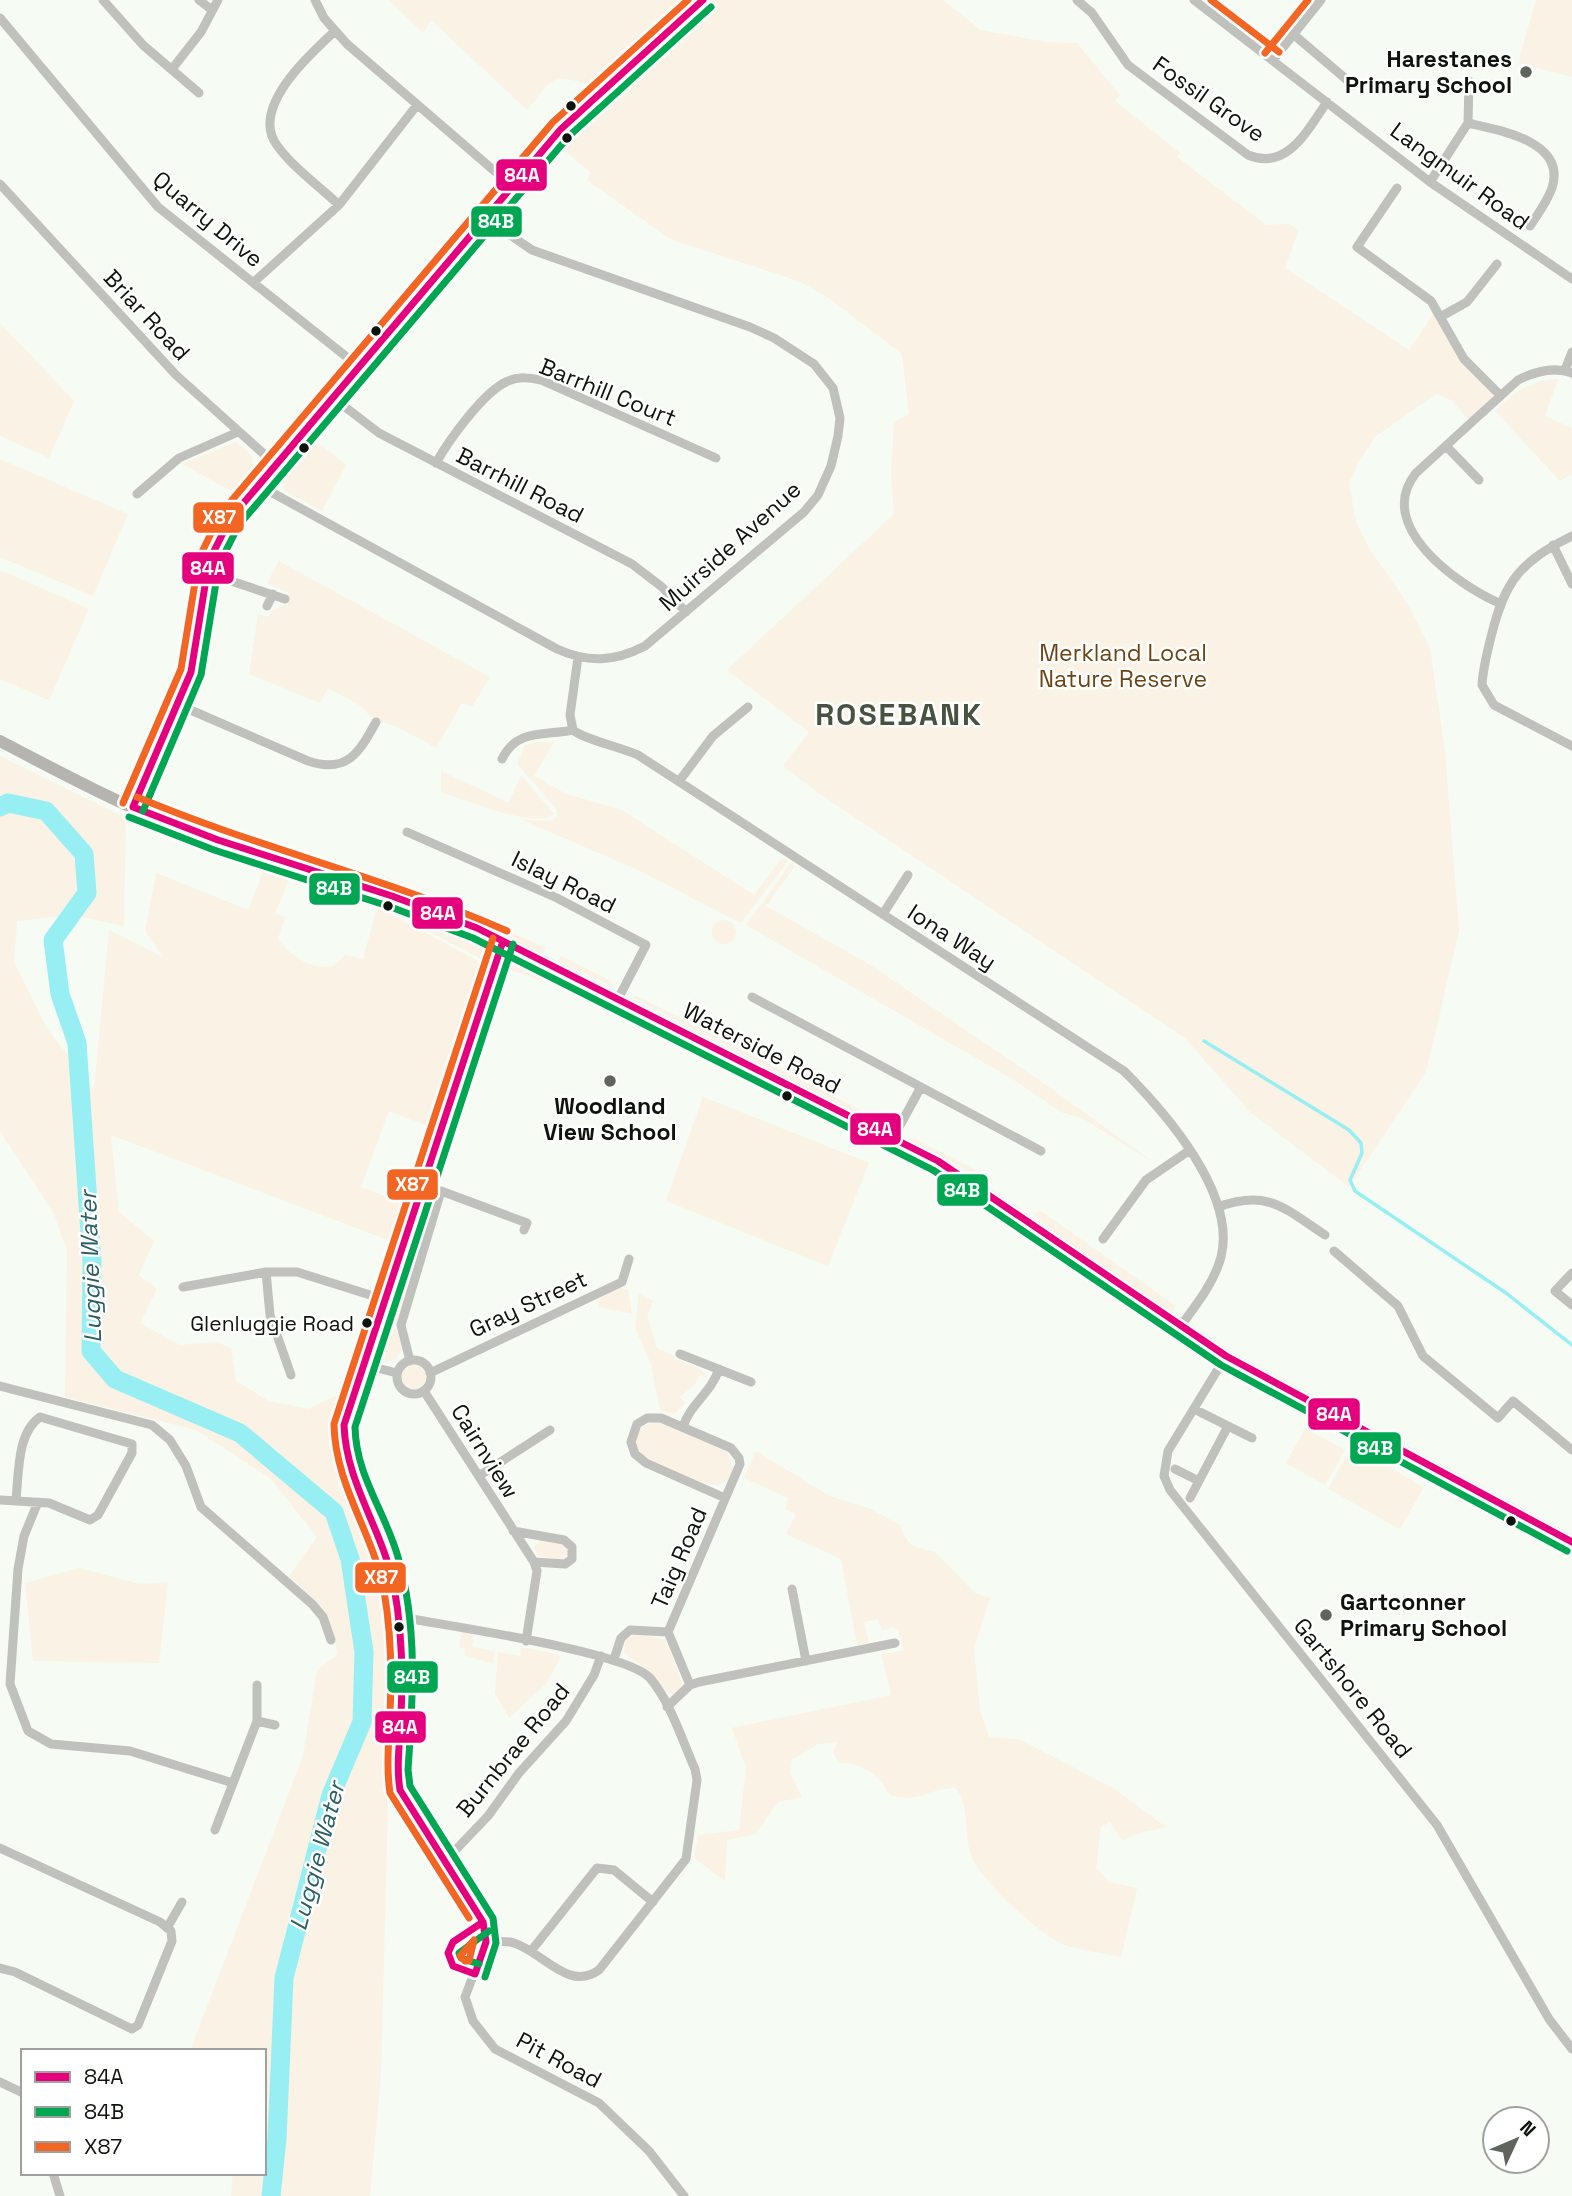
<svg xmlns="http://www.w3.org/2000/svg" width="1572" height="2196" viewBox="0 0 1572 2196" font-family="'Space Grotesk',sans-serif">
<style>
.green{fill:#faf2e4}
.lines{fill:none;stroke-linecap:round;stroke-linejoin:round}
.stream{stroke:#97eef3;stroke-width:3.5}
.river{stroke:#97eef3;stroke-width:19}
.street{stroke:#c0c0bc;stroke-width:9}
.secondary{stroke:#b5b4b0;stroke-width:12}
.bus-1-casing{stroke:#fff;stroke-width:12}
.bus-2-casing{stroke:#fff;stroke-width:12}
.bus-3-casing{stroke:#fff;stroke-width:12}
.bus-1{stroke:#e5007d;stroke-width:7}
.bus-2{stroke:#00a651;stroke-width:7}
.bus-3{stroke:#f26522;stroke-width:7}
.poi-dot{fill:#5f645d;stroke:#fff;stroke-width:2.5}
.bus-dot{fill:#0e130c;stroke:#fff;stroke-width:2.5}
.labels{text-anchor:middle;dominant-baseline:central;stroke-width:5;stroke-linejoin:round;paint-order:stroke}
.bus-label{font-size:21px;fill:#0e130c;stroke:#fff;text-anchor:end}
.poi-label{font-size:23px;font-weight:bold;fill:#0e130c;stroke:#fff;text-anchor:end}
.street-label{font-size:23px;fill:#0e130c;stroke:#fff}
.park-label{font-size:23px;fill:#6c4311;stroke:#fff}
.water-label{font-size:24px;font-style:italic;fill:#2a5f63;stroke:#fff}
.district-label{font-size:30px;font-weight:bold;letter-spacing:2px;fill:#475340;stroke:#fff}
.line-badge{stroke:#fff;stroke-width:2.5}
.badge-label{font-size:19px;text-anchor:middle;font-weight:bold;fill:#fff}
</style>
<rect width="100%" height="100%" fill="#f6fbf4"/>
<!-- green -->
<path class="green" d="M389,0H688L650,39L590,85C548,72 554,79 527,110L431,20L423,33Z
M714,0H943L981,30L1046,42L1077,43L1120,95L1115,101L1180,153L1177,157L1266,225L1289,224L1299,230L1285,268L1409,350L1437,308L1464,359L1500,395L1472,423L1451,400L1436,394L1376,436L1358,463L1349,483L1356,522L1369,548L1409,606L1430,648L1445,751L1459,931L1426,1072L1349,1187L1250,1112L1186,1039L820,794L783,766L809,732L727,670L894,514L891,474L894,422L909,414L902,354L826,296L801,282L670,239L587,180L591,173L559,146L648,66Z
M1536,0H1572V77L1518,63Z
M0,323L74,401L49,458L0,436Z
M1558,379L1545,416L1572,428V474L1560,481L1495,411C1514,392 1531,380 1558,379Z
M310,436L346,465L322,511L285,491L280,471Z
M236,442L252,456L253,475L237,494L182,464Z
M0,459L128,514L93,596L0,557Z
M279,561L490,677L472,707L462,703L436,748L398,727L373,719L361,706L328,688L320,703L249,674L258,614L268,617L271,611L283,606L289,593L267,583Z
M0,570L89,609L49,700L0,679Z
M537,742H554L534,776L566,794L622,810L754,895L782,858L788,861L741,923L638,870L522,820L552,821L558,815L556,808L517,764L525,745Z
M0,756L126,818L124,926L73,915L17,921L14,962L46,1027L94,1090L109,930L163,957L145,931L156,873L248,910L264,869L290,877L275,914L285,917L278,939C291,956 311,971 334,966L345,955L363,959L377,907L482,963L449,1078L430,1127L389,1111L361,1187L409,1205L396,1243L111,1135L119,1212L154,1241L139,1275L157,1289L140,1323L180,1345L216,1342L231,1348L236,1381L269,1401L308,1409L336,1396L338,1485L359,1515L381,1568L392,1645L381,2076L370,2196H231L233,2173H264V2051H190L303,1756L317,1670L338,1654C327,1613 321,1604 289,1576L317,1537L270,1478L196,1430L65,1397L67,1251L54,1214L0,1131Z
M441,771L509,803L521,775L554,814C535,830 464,799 441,792Z
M791,863L795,866L766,906L869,964L1049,1087L1154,1163L1082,1118L1061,1112L1014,1080L746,925Z
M387,877L546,948L543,954L473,919L398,891L399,888L384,882Z
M384,903L426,914L478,935L487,944L490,957L481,959L383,907Z
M712 932a12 12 0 1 1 24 0a12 12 0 1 1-24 0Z
M561,956L611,981L613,987L558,961Z
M519,964L538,968L611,1005L508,969Z
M637,996L881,1121L880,1124L631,997Z
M703,1097L869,1163L828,1266L666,1201Z
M913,1138L993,1179L990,1183L912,1140Z
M428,1191L435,1201L397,1324L386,1328Z
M1041,1211L1176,1306L1172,1312L1046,1226L1034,1214Z
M621,1288L628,1290L632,1314L598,1307L600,1297Z
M639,1293L653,1301L647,1315L657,1348L675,1356L674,1359C685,1363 705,1367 707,1378L700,1375L694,1385L680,1397L685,1403L674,1414L660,1410L651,1364L635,1328Z
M397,1328L402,1349L396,1359L386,1362L379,1353L384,1332Z
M402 1377a12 12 0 1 1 24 0a12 12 0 1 1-24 0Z
M657,1421L727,1452L733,1467C731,1476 726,1484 716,1485C704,1486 644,1460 638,1450C628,1435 644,1423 657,1421Z
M1305,1428L1345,1450L1325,1485L1286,1463Z
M1352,1446L1424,1487L1400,1529L1328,1489Z
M756,1451L830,1496L868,1508L900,1525C906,1544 914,1549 934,1551L975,1593L990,1598L974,1648L980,1710L989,1737L1019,1739L1113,1788L1166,1827L1137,1834L1122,1841L1110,1822L1101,1827L1096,1868L1109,1882L1137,1888L1121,1957C1103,1953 1084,1951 1068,1946C1043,1939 979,1879 971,1855C963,1831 971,1808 955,1788C928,1788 920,1804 890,1795C878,1775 865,1763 840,1763L833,1753L838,1742L818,1744L792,1760L790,1773L802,1797L778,1802L756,1834L727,1840L725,1881L694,1858L698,1835L739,1830L746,1768L732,1728L891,1695L881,1654L904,1650L898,1631L893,1627L882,1631L878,1619L864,1622L869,1644L857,1645L841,1559L786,1534L796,1514L785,1509L788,1498L744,1478Z
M542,1539L562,1543L568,1549V1555L560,1560L538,1556L534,1547Z
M79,1568L140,1584L168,1582L159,1663L33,1661L25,1583Z
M462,1632L474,1635L472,1647L495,1651L493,1664L464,1655L465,1649L459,1647Z
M639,1633L666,1640L682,1682L681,1689L674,1695L667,1692L650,1672L624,1653L625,1639Z
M521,1647L558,1654L560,1658L546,1684L509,1718L495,1693L498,1652L520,1656Z"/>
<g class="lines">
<!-- stream -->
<path class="stream" d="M1204,1041L1349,1130L1361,1143L1362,1153L1350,1180L1355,1191L1506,1293L1572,1345"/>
<!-- river -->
<path class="river" d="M0,807L8,803L46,811L84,854L87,893L53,940L60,994L77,1043L92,1262L91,1351L115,1379L240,1433L334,1512L350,1559L364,1652L362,1722L331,1795L284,1978L277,2139L271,2196"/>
<!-- street -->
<path class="street" d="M103,0L143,45L199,93
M199,0L212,10
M315,0L324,18L347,44L513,187
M1077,0L1092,13L1128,65L1248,155C1287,171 1307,131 1327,102
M1194,0L1430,182L1572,279
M0,18L158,207L358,366
M334,32C310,54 251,107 276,144C292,167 319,186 339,205
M1293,34L1353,85
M1273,60L1321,0
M172,69L201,32L218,0
M1468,123C1499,130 1567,141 1552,188C1547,202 1538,214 1530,226
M1430,182L1468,123L1469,81
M0,184L176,375L275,464
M1397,188L1357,247L1431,301L1464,359L1500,395
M254,282L339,205L417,105
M1442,316L1467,302L1497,264
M1565,370L1572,352
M332,397L379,433L632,564L662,587L686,612
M1446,446L1479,480
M436,463C449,440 484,391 508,381C519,376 530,378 541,380L716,458
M263,483L269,491L557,649C588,663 614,662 645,646L804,512L818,495L831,466L838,436L840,418L833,388L814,364L774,338L750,327L532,250L485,218
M137,494L179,458L238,432
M1572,536C1520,562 1505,580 1491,637C1487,653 1483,668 1482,685L1494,705L1572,746
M1553,545L1572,584
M207,573L285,599
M1499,603C1456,584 1374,525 1416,473L1518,380C1534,372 1554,366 1572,373
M267,606L273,594
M179,705L308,761C347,774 359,753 376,722
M573,730L570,715L578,657
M502,759C517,728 545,736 573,730C585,740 621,747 638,755L1124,1071C1165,1112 1237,1194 1221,1257C1214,1283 1196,1305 1180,1327
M680,780L713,736L748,707
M407,832L557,898L646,945L618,999
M883,914L908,875
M503,941L344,1425C342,1486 374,1507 388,1561C402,1612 405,1663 402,1716C400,1740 395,1766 400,1790L483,1922L486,1942L465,1997L473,2021L495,2049L599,2103L649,2151L684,2196
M752,997L1041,1151
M893,1138L921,1087
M1218,1207C1268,1189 1284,1208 1325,1235
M1103,1239L1146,1180L1190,1150
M1334,1251L1398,1306L1423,1356L1498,1418L1513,1401L1572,1450
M266,1272L270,1315L291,1375
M1572,1273L1555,1291L1572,1305
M183,1287L266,1272H297L386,1300
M680,1354L751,1382
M1226,1356L1168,1451L1164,1476L1170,1490L1437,1825L1549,2019L1572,2049
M397 1377a17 17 0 1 1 34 0a17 17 0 1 1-34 0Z
M410,1361L401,1325L441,1191L527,1223L524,1230
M365,1365L397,1373
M430,1373L622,1282L629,1259
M0,1386L152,1425L170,1440L186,1466L201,1507L312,1604L323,1617L331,1640
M424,1391L534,1562L537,1571L526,1641
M1194,1409L1252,1438
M683,1427C690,1404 711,1393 719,1369
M1175,1469L1199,1481
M479,1476L550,1430
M1190,1498L1228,1426
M0,1500L49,1503L90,1520L98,1515L132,1453V1444L40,1417C17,1433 19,1472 16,1499
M38,1502L24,1536L18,1569L10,1684L28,1731L51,1744L130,1751L233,1783
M513,1531L564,1540L572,1547V1559L565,1564L534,1562
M792,1589L806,1661
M400,1619H412C455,1627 627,1652 650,1678C671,1703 682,1740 695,1769L697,1780L686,1859L599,1970C568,1992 543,1952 514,1943C506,1940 495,1942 486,1942
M614,1659L621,1638L630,1630L668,1632
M690,1685L668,1632L740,1464L739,1458L731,1448L661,1418H647L637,1424L631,1442L635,1454L646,1463L725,1498
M667,1707L690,1685L699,1682L895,1643
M257,1721L275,1725
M215,1830L257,1721V1685
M0,1848L160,1922L171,1931L172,1941L138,2025L132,2029L15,1972L0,1968
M444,1862L488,1816L519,1773L566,1721L594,1675L601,1656
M167,1928L182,1902
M531,1951L597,1868L614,1870L653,1902
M0,2082L23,2093
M53,2173L60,2196"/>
<!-- secondary -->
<path class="secondary" d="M0,741C61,773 123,806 188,831C283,867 383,889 477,928L938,1161L1226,1356L1572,1542
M133,807L191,672L209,561L230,519L561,129C606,83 660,47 703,0"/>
<!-- bus-1 casing -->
<g class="bus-1-casing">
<path id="bus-1" d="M133,807L218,840L392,896L477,928L938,1161L1226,1356L1572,1542
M133,807L191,672L209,561L230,519L561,129L703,0
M475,1974L486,1942L483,1922L400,1790C396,1765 400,1741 401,1715C403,1673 402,1629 394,1587C383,1530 346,1484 344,1425L503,941
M475,1974L453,1966L448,1953L453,1942L483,1922"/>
</g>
<!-- bus-2 casing -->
<g class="bus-2-casing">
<path id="bus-2" d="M143,811L201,675L219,564L239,525L569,136L711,7
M129,817L214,850L388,906L473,938L933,1170L1221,1365L1567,1551
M479,1964L461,1958L459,1953L489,1931
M485,1977L496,1943L493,1918L410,1786L408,1770C413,1699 418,1626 398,1557C385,1511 356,1476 355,1427L513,944"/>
</g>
<!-- bus-3 casing -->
<g class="bus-3-casing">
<path id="bus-3" d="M1211,0L1279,52
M1265,53L1308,0
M137,797C258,848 387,878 507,931
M123,803L181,669L199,558L221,513L553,122L688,0
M469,1918L390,1793C386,1766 389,1740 390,1713C392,1672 391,1631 384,1591C373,1532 335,1486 334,1424L493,938
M474,1940L469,1961H465L460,1956Z"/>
</g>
<!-- bus-1 -->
<use href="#bus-1" class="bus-1"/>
<!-- bus-2 -->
<use href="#bus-2" class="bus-2"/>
<!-- bus-3 -->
<use href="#bus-3" class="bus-3"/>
</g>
<!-- markers -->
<g class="poi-dot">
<circle cx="1526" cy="72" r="7"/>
<circle cx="610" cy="1081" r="7"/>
<circle cx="1326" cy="1615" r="7"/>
</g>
<g class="bus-dot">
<circle cx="571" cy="106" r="6"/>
<circle cx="567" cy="138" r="6"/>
<circle cx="376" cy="331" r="6"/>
<circle cx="304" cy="448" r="6"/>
<circle cx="388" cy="906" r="6"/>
<circle cx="787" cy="1096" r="6"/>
<circle cx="367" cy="1323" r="6"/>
<circle cx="1511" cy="1521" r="6"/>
<circle cx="399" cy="1627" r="6"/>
</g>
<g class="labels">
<!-- bus labels -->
<g class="bus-label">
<text x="354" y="1323">Glenluggie Road</text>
</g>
<!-- poi labels -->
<g class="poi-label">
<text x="1512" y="59">Harestanes<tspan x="1512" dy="26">Primary School</tspan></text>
<text x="610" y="1106" text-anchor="middle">Woodland<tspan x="610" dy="26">View School</tspan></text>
<text x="1340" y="1602" text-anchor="start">Gartconner<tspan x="1340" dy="26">Primary School</tspan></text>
</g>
<!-- street labels -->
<g class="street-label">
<text transform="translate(1209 99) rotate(35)">Fossil Grove</text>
<text transform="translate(1460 176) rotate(36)">Langmuir Road</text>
<text transform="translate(208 219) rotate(40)">Quarry Drive</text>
<text transform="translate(147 315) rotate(47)">Briar Road</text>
<text transform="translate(608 392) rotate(22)">Barrhill Court</text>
<text transform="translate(520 485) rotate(27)">Barrhill Road</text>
<text transform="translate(730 546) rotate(-42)">Muirside Avenue</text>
<text transform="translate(564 882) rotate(26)">Islay Road</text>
<text transform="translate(952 937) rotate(33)">Iona Way</text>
<text transform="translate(762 1048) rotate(27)">Waterside Road</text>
<text transform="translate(528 1304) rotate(-25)">Gray Street</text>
<text transform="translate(485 1451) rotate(58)">Cairnview</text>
<text transform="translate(679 1558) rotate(-67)">Taig Road</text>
<text transform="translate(1353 1688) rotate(51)">Gartshore Road</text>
<text transform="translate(513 1750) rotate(-51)">Burnbrae Road</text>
<text transform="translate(559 2060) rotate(28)">Pit Road</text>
</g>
<!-- park labels -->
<g class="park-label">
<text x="1123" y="653">Merkland Local<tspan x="1123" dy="26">Nature Reserve</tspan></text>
</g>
<!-- water labels -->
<g class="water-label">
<text transform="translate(90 1267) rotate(-92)">Luggie Water</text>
<text transform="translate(317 1856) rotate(-75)">Luggie Water</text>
</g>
<!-- district labels -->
<g class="district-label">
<text x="899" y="714">ROSEBANK</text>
</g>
</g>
<g class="line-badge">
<rect x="495" y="158" width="53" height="34" rx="7" fill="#e5007d"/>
<rect x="470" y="205" width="53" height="33" rx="7" fill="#00a651"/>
<rect x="192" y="501" width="53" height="33" rx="7" fill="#f26522"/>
<rect x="181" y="551" width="54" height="34" rx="7" fill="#e5007d"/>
<rect x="308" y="872" width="53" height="34" rx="7" fill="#00a651"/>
<rect x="411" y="896" width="53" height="34" rx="7" fill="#e5007d"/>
<rect x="849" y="1112" width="53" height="34" rx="7" fill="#e5007d"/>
<rect x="386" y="1168" width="53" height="33" rx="7" fill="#f26522"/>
<rect x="936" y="1173" width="53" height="34" rx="7" fill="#00a651"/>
<rect x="1307" y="1397" width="54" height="34" rx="7" fill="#e5007d"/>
<rect x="1349" y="1431" width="53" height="34" rx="7" fill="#00a651"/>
<rect x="354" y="1561" width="53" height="33" rx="7" fill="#f26522"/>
<rect x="386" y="1660" width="53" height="34" rx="7" fill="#00a651"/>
<rect x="374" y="1710" width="53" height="34" rx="7" fill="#e5007d"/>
</g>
<g class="badge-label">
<text x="522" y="182">84A</text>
<text x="496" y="228">84B</text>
<text x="219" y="524">X87</text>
<text x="208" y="575">84A</text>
<text x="334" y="895">84B</text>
<text x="438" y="920">84A</text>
<text x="875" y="1136">84A</text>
<text x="412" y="1191">X87</text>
<text x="962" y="1197">84B</text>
<text x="1334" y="1421">84A</text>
<text x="1375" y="1455">84B</text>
<text x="381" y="1584">X87</text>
<text x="412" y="1684">84B</text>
<text x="400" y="1734">84A</text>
</g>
<!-- legend -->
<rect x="21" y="2049" width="245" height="126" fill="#ffffff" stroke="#9fa19e" stroke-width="2"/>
<rect x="35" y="2072" width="35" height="10" fill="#e5007d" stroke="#9fa19e" stroke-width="2"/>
<text x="84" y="2084" font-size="21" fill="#0e130c">84A</text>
<rect x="35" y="2107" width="35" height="10" fill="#00a651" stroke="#9fa19e" stroke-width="2"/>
<text x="84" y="2119" font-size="21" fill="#0e130c">84B</text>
<rect x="35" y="2142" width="35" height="10" fill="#f26522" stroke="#9fa19e" stroke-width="2"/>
<text x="84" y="2154" font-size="21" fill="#0e130c">X87</text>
<!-- north arrow -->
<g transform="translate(1516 2140) rotate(46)"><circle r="33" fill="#ffffff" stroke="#9fa19e" stroke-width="2"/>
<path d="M0-5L12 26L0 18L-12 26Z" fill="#5f645d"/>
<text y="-10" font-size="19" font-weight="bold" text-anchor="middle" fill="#0e130c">N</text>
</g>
</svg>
